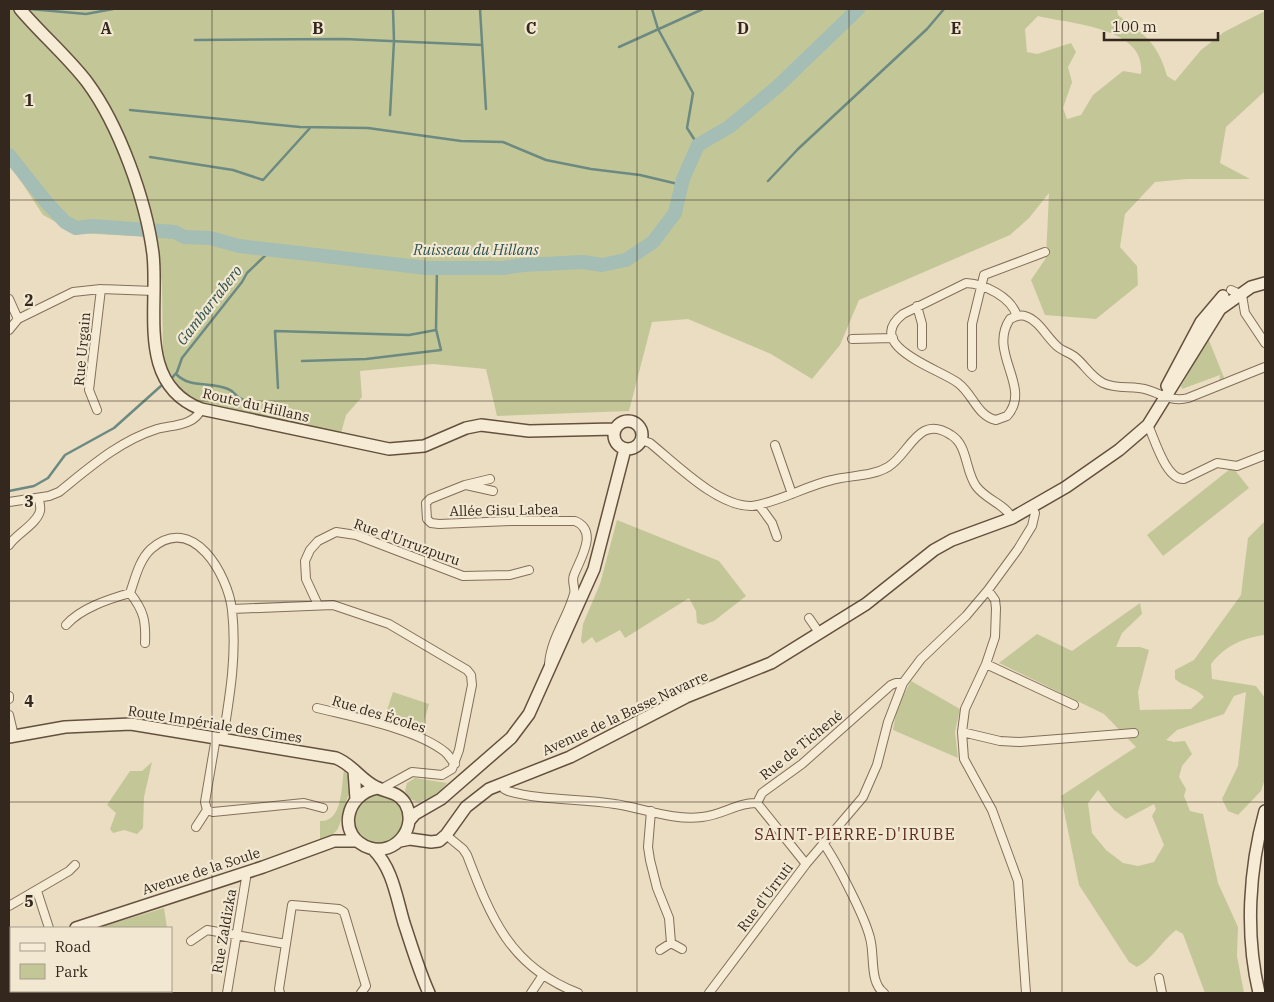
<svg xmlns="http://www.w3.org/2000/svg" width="1274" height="1002" viewBox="0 0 1274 1002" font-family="'IBM Plex Serif',serif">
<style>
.green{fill:#c3c797;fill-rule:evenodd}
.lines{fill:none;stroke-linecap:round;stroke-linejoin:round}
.stream{stroke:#6c8a82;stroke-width:2.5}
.river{stroke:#a4bdb5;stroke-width:14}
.street-casing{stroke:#836f5b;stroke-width:10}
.secondary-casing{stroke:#64503e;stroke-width:14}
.street{stroke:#f6ebd5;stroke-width:8}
.secondary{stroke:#f6ebd5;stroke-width:11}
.grid{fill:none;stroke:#34281e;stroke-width:1;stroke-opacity:0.55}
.labels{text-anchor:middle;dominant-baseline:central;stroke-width:4.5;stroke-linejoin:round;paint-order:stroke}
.street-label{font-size:14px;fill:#34281e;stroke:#f2e8d1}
.water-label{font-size:15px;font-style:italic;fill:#2e524f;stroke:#f2e8d1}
.quarter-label{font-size:16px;letter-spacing:1px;fill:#5d2c21;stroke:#f2e8d1}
.grid-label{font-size:16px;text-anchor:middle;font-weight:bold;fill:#34281e;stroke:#f2e8d1;stroke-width:4.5;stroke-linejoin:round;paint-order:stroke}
</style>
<rect width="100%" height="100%" fill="#eaddc2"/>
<!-- green -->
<path class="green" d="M9,9H1117L1118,15C1144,34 1158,43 1167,76L1175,81L1201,50L1224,32L1265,11V91L1226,127L1220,163L1250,179H1187L1155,182L1125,214L1120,247L1137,266L1138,285L1096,319L1045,315L1031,280L1046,258L1049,193L1029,218L1010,235L859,300L840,345L812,379L771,354L688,319L652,322L629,411L497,416L486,369L433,364L360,371L362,397L346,415L341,433L204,404L181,392L163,360L162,284L156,237L76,233L43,215L9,163ZM1038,16C1070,24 1147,27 1141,74L1123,71L1093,95L1081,115L1067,119L1063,108L1072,82L1068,67L1076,52L1071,43L1037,54L1027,52L1025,29Z
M1208,338L1225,380L1219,382L1220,375L1182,389L1181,386Z
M1230,469H1234L1249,488L1163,556L1147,535Z
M617,520L719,561L746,596L714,621L703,625L697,623L696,611L689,598L625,638L620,630L596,643L592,637L583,644L581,641L583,624L600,584Z
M1265,521V635C1242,638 1225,646 1211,664L1212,679L1256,686L1265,698V779L1261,791L1238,815L1228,811L1222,799L1238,766L1246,692L1234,696L1224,714L1177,730L1166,740L1174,742L1185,741L1192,754L1182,766L1179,777L1186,789L1184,796L1190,811L1203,814L1218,883L1238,927L1237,956L1244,993H1205L1183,934L1176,930C1162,941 1152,959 1137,967L1129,962L1079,885L1061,796L1136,747L1104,714L999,663L1037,634L1072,651L1140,603L1142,614L1122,633L1116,647H1140L1149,650L1138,692L1140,710L1191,709L1204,697C1197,688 1184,687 1175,679V670L1194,660L1241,595L1248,538ZM1098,790L1114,810L1126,819L1154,804L1156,809L1152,816L1164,845L1154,862L1138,866L1123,863L1106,850L1092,833L1088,803Z
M911,681L960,709L955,732L958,758L893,730L897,707Z
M393,692L429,704L423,725L386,713Z
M152,762L144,797L143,828L137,834L124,830L113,833L110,829L116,813L107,805L130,771H142Z
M344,770C358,787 347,794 343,811C339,828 339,834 320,840V821C343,822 341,787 344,770Z
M415,778L447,783C437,796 414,812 405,791L407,783Z
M354 819a25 25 0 1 1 50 0a25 25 0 1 1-50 0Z
M164,908L167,928H97Z"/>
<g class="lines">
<!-- stream -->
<path class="stream" d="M30,9L86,14L113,9
M480,9L486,109
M652,9L658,29L693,93L687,128L698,145
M195,40L344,39L482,45
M619,47L703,9
M130,110L300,127L368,128L461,141L503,142L546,160L591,169L640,175L682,185
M390,115L394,41L393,9
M150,157L233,170L263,180L310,128
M768,181L798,149L927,29L944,9
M302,361L366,359L441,350L436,329L437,268
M176,374C191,389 209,381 228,389C236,392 235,398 247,401
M171,379L177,372L182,358L242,282L247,273L271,250
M278,388L275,331L409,335L436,330
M9,491L34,486L48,478L65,455L114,428L162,385"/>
<!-- river -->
<path class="river" d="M9,155L48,204L65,222L76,228L92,226L175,232L184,237L210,238L239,246L427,268H503L523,265L583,262L602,265L626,260L653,242L675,213L683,179L698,145L729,127L777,87L858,9"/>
<!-- street casing -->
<g class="street-casing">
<path id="street" d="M1231,290L1242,295L1245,313L1265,343
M9,299L18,319
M917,306L922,324V346
M1017,316C1011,297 985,284 966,283L903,314C862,346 940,369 958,383C973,394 977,416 996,420L1007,416C1033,387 987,353 1010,319C1015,317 1019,314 1025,316C1039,320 1047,338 1058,347C1063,351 1070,353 1075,357C1085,365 1090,376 1103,383C1118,390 1133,385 1148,390C1163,395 1173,402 1188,398L1265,367
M9,330L18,319L73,292L101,289L154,291
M852,339L893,338
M972,367V324L984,275L1045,252
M97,410L89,390L101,289
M1148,425C1155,440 1166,480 1184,479L1217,463L1237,466L1265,455
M641,440L650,443C676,464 718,507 752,506C780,502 805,486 832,480C850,475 871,477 888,467C910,454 918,413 951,435C968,445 965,471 976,486C986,500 1005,504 1012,518
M775,445L792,494
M490,479L465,485L430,499L426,503L427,519L431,523L439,524L511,521H575C599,531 580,559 574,575C571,582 576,588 574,594C567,619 551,638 549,664
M466,485L493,491
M9,502L49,496L59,492C89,468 119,441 157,429C171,425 195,426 201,409
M759,505L772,523L777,537
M9,545C16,534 37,524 40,511C41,507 39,502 39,498
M988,590L995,600L996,608L995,637L986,664L965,709L962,732L964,759L992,810L1018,881L1026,993
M130,593C144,611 146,621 145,643
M318,605L306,579L305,561L310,550L318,541L336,532L356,535L463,576L510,575L529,570
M232,609L333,605L389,624L467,670L471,675L472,685L459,750L452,769L442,775L412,772L383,788
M809,618L820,634
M66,625C81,608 109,599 130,593C135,579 139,560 151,549C193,512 228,575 232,610C237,654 230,695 223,738
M986,664L1074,705
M9,699V696
M317,708C353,717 417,729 445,752C449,755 451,760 455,764
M9,715L14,736
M962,732L1000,741L1020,742L1134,733
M216,737L205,802L207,810L213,812L304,803L323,808
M502,783L504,789L508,791C543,801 580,798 615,804C642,808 674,821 702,817C723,815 738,802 757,803L762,793L802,764L891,685L896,683H903L921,659L966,616L988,590L1018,549L1032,526L1035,513L1032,508
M757,803L806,864
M651,811L648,847L650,860L657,888L669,918L671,943
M196,827L207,810
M446,835L463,849L467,855C491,918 510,967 578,993
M824,844C837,863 865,917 870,938C875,955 869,982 884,993
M37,891L49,928
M9,906L69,871L75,865
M191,941L207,930L286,944
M660,950L671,943L682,949
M1159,978L1162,993
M227,993L246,878L245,873
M280,993L279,989L292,905L339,909L344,912L366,986L361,993
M531,993L543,975
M709,993L806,864L863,797L877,765L888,722L903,683"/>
</g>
<!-- secondary casing -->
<g class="secondary-casing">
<path id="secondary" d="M20,9C41,34 67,56 87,82C119,125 146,200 153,254C159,308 136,384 201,409L389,449L424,446L466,428L481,425L529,431L615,429
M1167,386L1201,322L1223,296
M614 435a14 14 0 1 1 28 0a14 14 0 1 1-28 0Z
M9,737L65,727L131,724L336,758C352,764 361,780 376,787C387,793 397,791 405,803C419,827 395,856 370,848C336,837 345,794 377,788
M354,770L356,799
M409,821L415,814L441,799L511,738L529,714L594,569L625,449
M400,841L410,839L431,842L439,841L446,835L466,807L489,789L570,757L686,697L771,663L866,604L934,550L952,540L1012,518L1066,487L1119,450L1148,425L1220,309L1251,287L1265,283
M373,849C393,869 396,896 404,923C412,947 419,971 429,993
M76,928L263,867L334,841H357
M9,960L11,957
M1259,993C1245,934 1249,869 1265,811"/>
</g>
<!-- street -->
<use href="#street" class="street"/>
<!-- secondary -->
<use href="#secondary" class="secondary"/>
</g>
<!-- grid -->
<path class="grid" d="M212,9V993M425,9V993M637,9V993M849,9V993M1062,9V993M9,200H1265M9,401H1265M9,601H1265M9,802H1265"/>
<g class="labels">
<!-- street labels -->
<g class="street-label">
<text transform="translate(82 349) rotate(-85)">Rue Urgain</text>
<text transform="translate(256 405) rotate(13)">Route du Hillans</text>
<text transform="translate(504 510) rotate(-1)">Allée Gisu Labea</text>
<text transform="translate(407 542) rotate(20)">Rue d'Urruzpuru</text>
<text transform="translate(625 713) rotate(-25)">Avenue de la Basse Navarre</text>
<text transform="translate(379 714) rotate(17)">Rue des Écoles</text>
<text transform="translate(215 724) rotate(9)">Route Impériale des Cimes</text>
<text transform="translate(801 745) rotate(-39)">Rue de Tichené</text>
<text transform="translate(201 871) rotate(-18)">Avenue de la Soule</text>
<text transform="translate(765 897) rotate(-53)">Rue d'Urruti</text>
<text transform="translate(224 931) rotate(-80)">Rue Zaldizka</text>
</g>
<!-- water labels -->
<g class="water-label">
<text x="476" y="249">Ruisseau du Hillans</text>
<text transform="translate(209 305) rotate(-52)">Gambarrabero</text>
</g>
<!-- quarter labels -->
<g class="quarter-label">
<text x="855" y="834">SAINT-PIERRE-D'IRUBE</text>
</g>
</g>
<g class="grid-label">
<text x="106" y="34">A</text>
<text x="318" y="34">B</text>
<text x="531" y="34">C</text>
<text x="743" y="34">D</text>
<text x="956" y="34">E</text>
<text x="29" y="106">1</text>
<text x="29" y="306">2</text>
<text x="29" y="507">3</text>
<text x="29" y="707">4</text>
<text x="29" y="907">5</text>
</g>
<!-- border -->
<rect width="1274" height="1002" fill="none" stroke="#34281e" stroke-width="20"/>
<!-- legend -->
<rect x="10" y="927" width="162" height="65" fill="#f2e8d1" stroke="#a69b89"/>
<rect x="20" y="943" width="25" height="8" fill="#f6ebd5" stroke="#a69b89"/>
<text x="55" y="952" font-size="15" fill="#34281e">Road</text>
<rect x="20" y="964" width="25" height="15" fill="#c3c797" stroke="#a69b89"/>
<text x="55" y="977" font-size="15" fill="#34281e">Park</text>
<!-- scale -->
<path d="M1104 32v8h114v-8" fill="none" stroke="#34281e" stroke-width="2.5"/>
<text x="1112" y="32" font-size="15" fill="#34281e" stroke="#f2e8d1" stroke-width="4" paint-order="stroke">100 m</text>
</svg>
